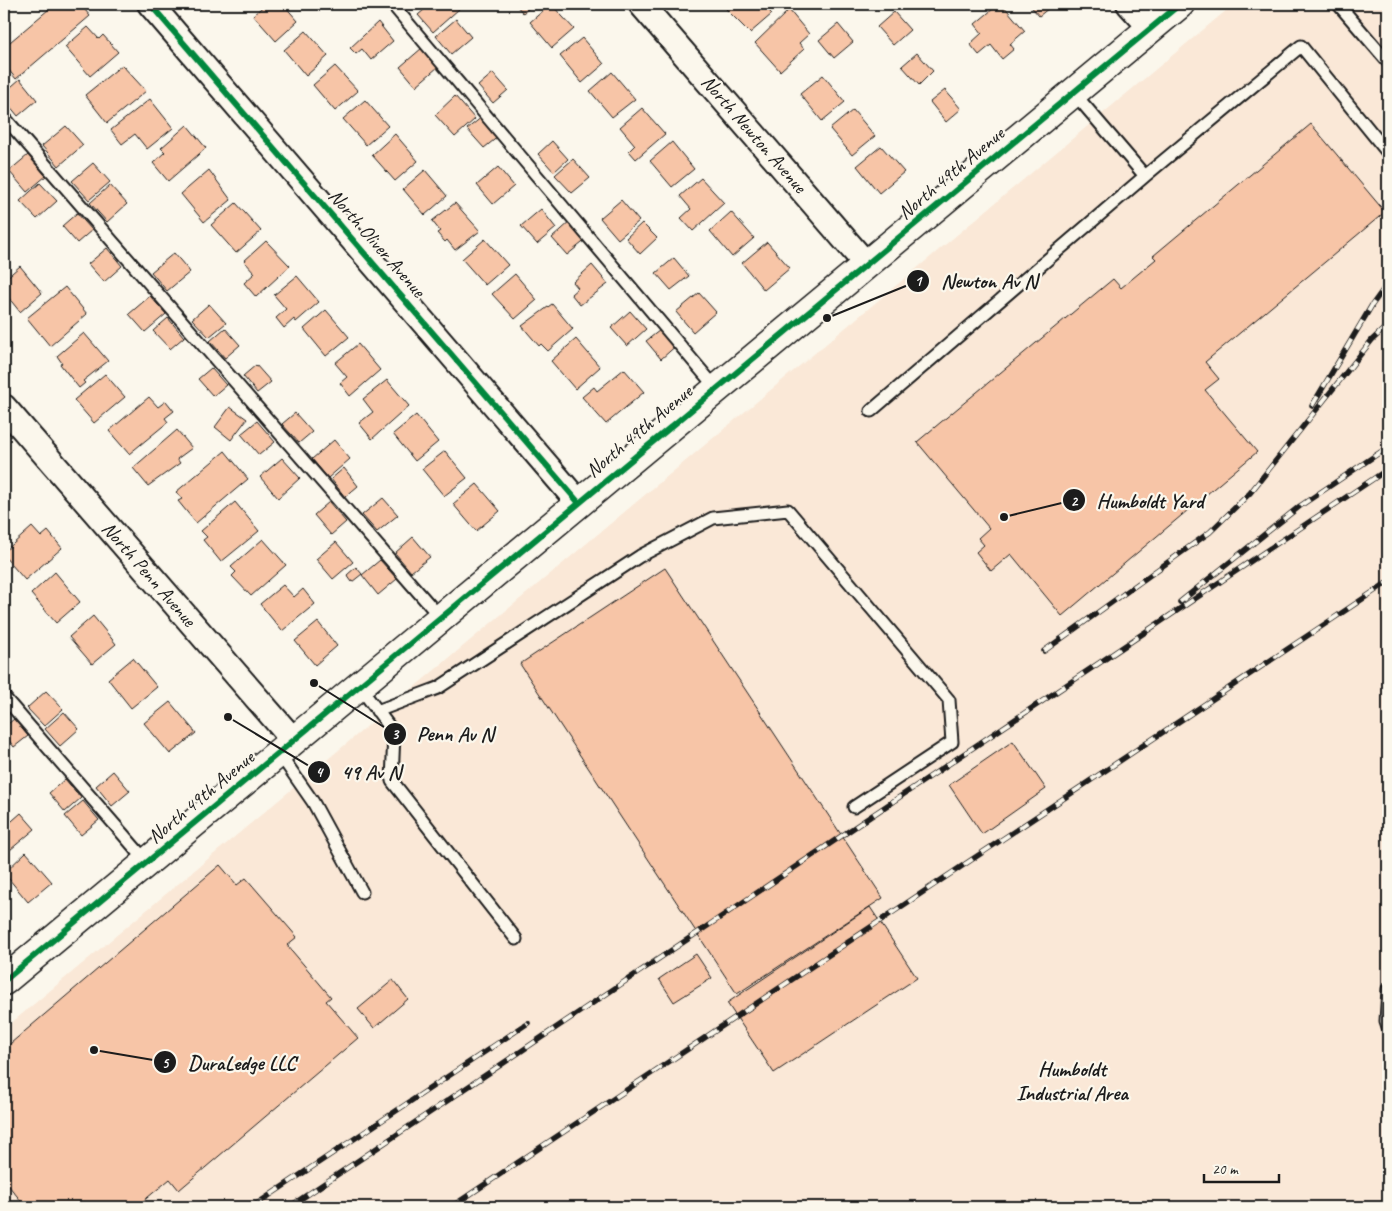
<svg xmlns="http://www.w3.org/2000/svg" width="1392" height="1211" viewBox="0 0 1392 1211" font-family="Caveat,sans-serif">
<style>
.built{fill:#fae8d7}
.building{fill:#f7c5a7;stroke:#1c1c1c}
.lines{fill:none;stroke-linecap:round;stroke-linejoin:round}
.service-casing{stroke:#1c1c1c;stroke-width:15}
.minor-casing{stroke:#1c1c1c;stroke-width:28}
.tertiary-casing{stroke:#1c1c1c;stroke-width:31}
.service{stroke:#fbf7ec;stroke-width:11}
.minor{stroke:#fbf7ec;stroke-width:24}
.tertiary{stroke:#fbf7ec;stroke-width:28}
.rail-casing{stroke:#1c1c1c;stroke-width:5.5}
.rail{stroke:#fbf7ec;stroke-width:4;stroke-dasharray:11;stroke-linecap:butt}
.cycleway-casing{stroke:#fbf7ec;stroke-width:9}
.cycleway{stroke:#00873e;stroke-width:6}
.labels{text-anchor:middle;dominant-baseline:central;stroke-width:4.5;stroke-linejoin:round;paint-order:stroke}
.street-label{font-size:20px;fill:#1c1c1c;stroke:#fbf7ec}
.neighbourhood-label{font-size:21px;font-weight:bold;fill:#1c1c1c;stroke:#fbf7ec}
.leader{fill:none;stroke:#1c1c1c;stroke-width:2}
.callout-dot{fill:#1c1c1c;stroke:#fbf7ec;stroke-width:2}
.mark-label{font-size:15px;text-anchor:middle;font-weight:bold;fill:#fff}
.callout-label{font-size:21px;text-anchor:middle;font-weight:bold;fill:#1c1c1c;stroke:#fbf7ec;stroke-width:4.5;stroke-linejoin:round;paint-order:stroke}
</style>
<rect width="100%" height="100%" fill="#fbf7ec"/>
<filter id="ink" filterUnits="userSpaceOnUse"><feTurbulence type="fractalNoise" baseFrequency=".02" numOctaves="2"/><feDisplacementMap in="SourceGraphic" scale="10" xChannelSelector="R" yChannelSelector="G"/><feConvolveMatrix kernelMatrix="1 2 1 2 8 2 1 2 1" color-interpolation-filters="sRGB"/></filter>
<g filter="url(#ink)">
<!-- built -->
<path class="built" d="M1234,4H1388V1207H4V1029Z"/>
<!-- building -->
<path class="building" d="M55,4H80L90,16L16,79L4,64V47Z
M266,4H283L298,21L276,41L253,15Z
M431,4H455L459,9L433,32L418,15Z
M515,4H534L523,13Z
M551,4L574,29L552,48L530,22Z
M732,4H762L772,14L750,33L726,9Z
M999,4H1002L1025,31L1010,44L1014,49L1002,59L991,45L979,55L970,44L982,33L975,24Z
M1029,4H1054L1039,16Z
M789,10L809,34L799,43L804,49L780,71L755,43Z
M894,12L910,30L893,45L877,27Z
M456,19L471,37L451,54L436,36Z
M378,22L393,41L371,60L362,49L356,54L350,48Z
M838,24L853,42L834,58L819,40Z
M88,27L99,39L103,35L118,52L90,76L65,47Z
M306,31L328,56L306,76L284,50Z
M582,38L604,64L582,83L560,56Z
M422,48L438,67L416,86L400,67Z
M917,53L933,71L919,85L902,66Z
M122,65L146,91L107,123L85,95Z
M335,66L358,91L335,111L313,85Z
M612,72L635,99L612,117L590,91Z
M493,73L508,90L493,103L478,86Z
M823,75L845,102L822,121L800,94Z
M20,79L37,100L18,116L4,99V93Z
M945,90L961,109L946,122L930,102Z
M455,96L475,119L455,137L435,115Z
M150,99L173,128L147,149L135,134L122,144L111,130Z
M365,100L388,126L366,145L343,119Z
M642,108L665,134L636,159L629,151L635,145L620,127Z
M853,110L875,136L852,155L830,129Z
M482,117L499,136L484,148L467,129Z
M1311,124L1385,212L1205,362L1219,379L1205,390L1257,452L1062,616L1011,554L991,571L976,552L984,545L978,538L989,528L917,442L1113,279L1121,288L1156,259L1153,256Z
M187,125L206,148L168,181L153,163L165,152L161,148Z
M66,126L83,145L59,166L42,146Z
M395,134L418,161L395,181L372,155Z
M552,141L568,159L554,172L538,154Z
M672,142L694,169L672,187L650,161Z
M881,146L904,172L879,193L857,166Z
M28,155L46,176L27,192L9,171Z
M573,159L590,178L572,193L555,175Z
M93,163L110,182L89,200L72,181Z
M498,167L514,186L493,204L477,185Z
M209,170L231,200L204,222L181,194Z
M425,170L447,196L425,215L403,189Z
M701,178L724,203L693,231L681,218L691,209L680,196Z
M40,183L57,201L37,219L20,201Z
M110,185L127,204L107,222L90,203Z
M621,200L639,221L618,239L600,218Z
M236,203L261,231L236,253L211,225Z
M455,203L480,231L455,250L447,240L445,242L437,233L440,231L432,221Z
M541,209L556,228L537,244L521,226Z
M731,212L754,238L732,257L710,231Z
M77,213L92,230L77,243L62,226Z
M571,221L587,239L567,255L552,238Z
M642,223L657,238L640,254L626,238Z
M485,239L508,265L485,285L462,259Z
M266,241L290,266L256,297L244,283L255,273L244,261Z
M767,242L790,268L764,290L742,263Z
M107,248L122,266L104,282L88,264Z
M174,253L190,272L167,291L151,272Z
M674,258L689,276L671,290L656,273Z
M592,265L608,284L580,305L571,294L578,288L573,282Z
M20,266L42,293L20,312L4,292V280Z
M515,274L537,300L515,319L492,294Z
M297,276L319,302L296,322L294,319L284,328L276,318L286,309L274,295Z
M65,287L87,314L50,346L27,318Z
M699,293L716,312L693,332L676,312Z
M150,296L166,314L145,332L129,314Z
M209,304L226,323L209,337L192,319Z
M552,304L573,329L548,351L541,344L539,346L522,326Z
M326,310L349,337L326,356L304,329Z
M630,311L646,329L627,346L611,328Z
M168,318L184,337L170,349L153,331Z
M664,327L678,344L661,359L646,341Z
M225,328L240,345L225,358L210,341Z
M84,333L108,361L83,381L85,383L79,388L60,364L62,363L57,356Z
M576,339L600,367L575,389L551,361Z
M358,344L380,370L350,396L340,383L347,377L335,363Z
M256,365L271,382L257,393L243,376Z
M211,368L226,385L213,396L198,379Z
M624,369L644,392L606,424L582,397L594,387L597,391Z
M105,374L125,397L94,423L74,400Z
M387,380L409,406L372,439L359,423L373,412L363,399Z
M149,397L158,407L166,401L174,411L165,418L168,422L129,454L109,431Z
M230,407L247,419L231,440L215,427Z
M295,413L312,432L299,443L282,424Z
M416,415L438,442L415,461L393,434Z
M257,421L275,442L259,455L241,434Z
M177,430L192,448L177,459L180,463L148,486L133,468Z
M334,440L350,459L328,478L312,459Z
M225,451L248,479L196,523L178,501L182,499L176,492Z
M445,451L467,478L444,496L422,469Z
M282,458L300,478L278,498L260,477Z
M344,468L358,486L345,497L331,479Z
M477,484L500,511L476,531L453,504Z
M383,498L398,515L377,532L362,515Z
M235,502L259,531L221,562L203,540L207,537L201,531Z
M329,502L346,522L331,535L314,515Z
M32,527L41,537L48,531L62,548L25,580L4,556V552Z
M413,537L430,557L411,572L395,553Z
M263,539L286,565L251,596L232,576L236,572L231,567Z
M336,542L353,562L333,579L316,559Z
M380,560L397,579L378,595L362,575Z
M356,567L362,574L352,582L347,575Z
M665,568L883,898L737,994L520,664Z
M55,572L80,602L56,623L31,594Z
M283,585L294,597L303,589L315,604L282,631L260,604Z
M93,616L116,644L92,664L69,637Z
M318,622L337,646L315,665L295,641Z
M133,658L157,687L131,708L108,679Z
M46,691L63,709L44,726L27,708Z
M170,702L196,733L170,754L144,723Z
M64,712L79,729L60,746L45,729Z
M14,719L28,736L14,747L4,734V727Z
M1013,741L1046,789L982,834L949,785Z
M113,771L130,791L112,806L96,786Z
M65,779L81,798L65,812L49,793Z
M83,801L99,820L81,835L65,816Z
M21,813L35,829L4,855V828Z
M26,852L52,882L28,902L4,873Z
M220,865L237,885L246,878L297,937L287,945L331,997L326,1001L358,1038L179,1190L170,1179L136,1207H26L4,1180V1049Z
M870,907L917,978L774,1073L727,1003Z
M696,954L712,978L674,1002L659,979Z
M393,980L408,999L374,1028L358,1009Z"/>
<g class="lines">
<!-- service casing -->
<g class="service-casing">
<path id="service" d="M392,4L716,388
M1338,4L1388,62
M4,117L440,617
M1145,176L1301,46L1388,153
M871,411L1145,176L1073,92
M359,686L394,733L392,781L516,939
M4,697L147,862
M377,711L438,688L640,556L713,518L788,510L949,700L952,742L854,807
M279,753L313,802L362,892
M1388,989L1386,1021L1388,1027"/>
</g>
<!-- minor casing -->
<g class="minor-casing">
<path id="minor" d="M150,4L579,503
M641,4L866,264
M1129,4L1151,28
M4,407L294,741"/>
</g>
<!-- tertiary casing -->
<g class="tertiary-casing">
<path id="tertiary" d="M4,981L1180,4"/>
</g>
<!-- service -->
<use href="#service" class="service"/>
<!-- minor -->
<use href="#minor" class="minor"/>
<!-- tertiary -->
<use href="#tertiary" class="tertiary"/>
<!-- rail casing -->
<g class="rail-casing">
<path id="rail" d="M1312,406L1372,305L1388,283
M1180,602L1300,506L1388,447
M1044,651L1210,532L1250,493L1372,340L1388,325
M252,1207L528,1023
M289,1207L1388,469
M451,1207L1388,582"/>
</g>
<!-- rail -->
<use href="#rail" class="rail"/>
<!-- cycleway casing -->
<g class="cycleway-casing">
<path id="cycleway" d="M150,4L579,503
M4,981L1180,4"/>
</g>
<!-- cycleway -->
<use href="#cycleway" class="cycleway"/>
</g>
</g>
<g class="labels">
<!-- street labels -->
<g class="street-label">
<text transform="translate(754 134) rotate(49)">North Newton Avenue</text>
<text transform="translate(951 173) rotate(-40)">North 49th Avenue</text>
<text transform="translate(377 243) rotate(49)">North Oliver Avenue</text>
<text transform="translate(639 431) rotate(-40)">North 49th Avenue</text>
<text transform="translate(149 574) rotate(49)">North Penn Avenue</text>
<text transform="translate(201 797) rotate(-40)">North 49th Avenue</text>
</g>
<!-- neighbourhood labels -->
<g class="neighbourhood-label">
<text x="1072" y="1069">Humboldt<tspan x="1072" dy="24">Industrial Area</tspan></text>
</g>
</g>
<!-- callouts -->
<path class="leader" d="M827 318L918 281M1004 517L1074 500M314 683L395 734M228 717L319 772M94 1050L165 1062"/>
<g class="callout-dot">
<circle cx="827" cy="318" r="5"/>
<circle cx="1004" cy="517" r="5"/>
<circle cx="314" cy="683" r="5"/>
<circle cx="228" cy="717" r="5"/>
<circle cx="94" cy="1050" r="5"/>
<circle cx="918" cy="281" r="12"/>
<circle cx="1074" cy="500" r="12"/>
<circle cx="395" cy="734" r="12"/>
<circle cx="319" cy="772" r="12"/>
<circle cx="165" cy="1062" r="12"/>
</g>
<g class="mark-label">
<text x="918" y="286">1</text>
<text x="1074" y="506">2</text>
<text x="395" y="739">3</text>
<text x="319" y="777">4</text>
<text x="165" y="1068">5</text>
</g>
<g class="callout-label">
<text x="989" y="288">Newton Av N</text>
<text x="1150" y="508">Humboldt Yard</text>
<text x="455" y="741">Penn Av N</text>
<text x="371" y="779">49 Av N</text>
<text x="242" y="1070">DuraLedge LLC</text>
</g>
<!-- margin -->
<rect width="1392" height="1211" fill="none" stroke="#fbf7ec" stroke-width="20"/>
<rect x="10" y="10" width="1372" height="1191" fill="none" stroke="#1c1c1c" stroke-width="2" filter="url(#ink)"/>
<!-- scale -->
<path d="M1204 1174v8h75v-8" fill="none" stroke="#1c1c1c" stroke-width="2.5"/>
<text x="1212" y="1174" font-size="15" fill="#1c1c1c" stroke="#fbf7ec" stroke-width="4" paint-order="stroke">20 m</text>
</svg>
